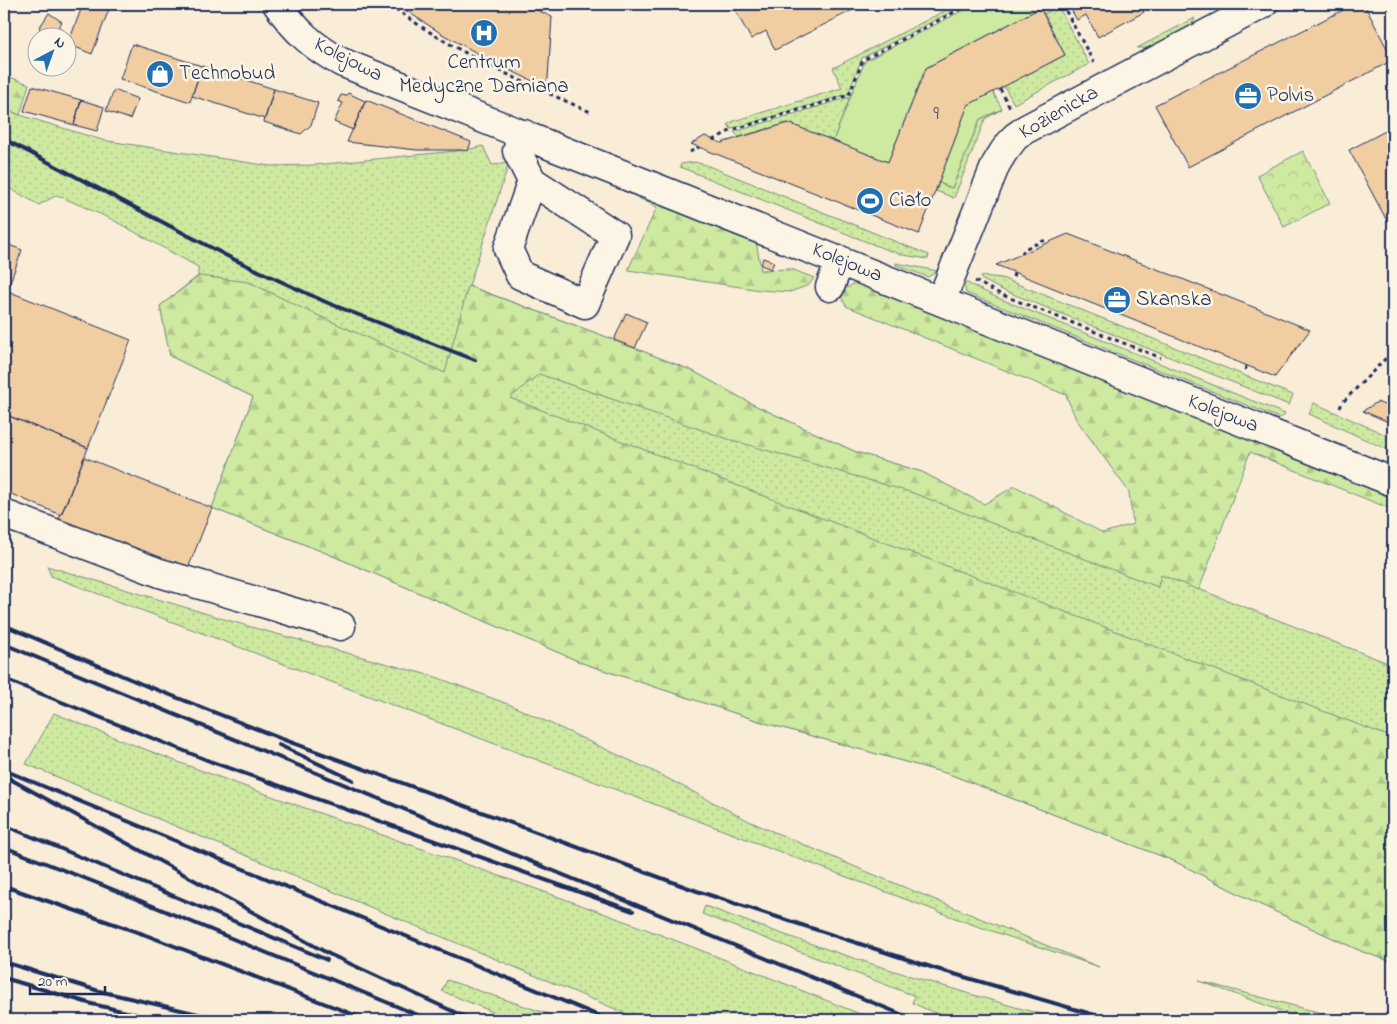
<svg xmlns="http://www.w3.org/2000/svg" width="1397" height="1024" viewBox="0 0 1397 1024" font-family="'Indie Flower',sans-serif">
<style>
.grass{fill:url(#grass-dots);stroke:#748c7f}
.forest{fill:url(#forest-firs);stroke:#748c7f}
.park{fill:url(#park-crowns);stroke:#748c7f}
.garden{fill:#cee9a0;stroke:#748c7f}
.building{fill:#f1cda2;stroke:#1b2f5e}
.lines{fill:none;stroke-linecap:round;stroke-linejoin:round}
.minor-casing{stroke:#1b2f5e;stroke-width:31}
.path{stroke:#1b2f5e;stroke-width:3;stroke-dasharray:4 4;stroke-linecap:butt}
.minor{stroke:#fcf5e5;stroke-width:28}
.rail{stroke:#1b2f5e;stroke-width:4}
.labels{text-anchor:middle;dominant-baseline:central;stroke-width:5;stroke-linejoin:round;paint-order:stroke}
.number-label{font-size:19px;fill:#50566f}
.street-label{font-size:21px;fill:#1b2f5e;stroke:#fcf5e5}
.poi-label{font-size:21px;fill:#1b2f5e;stroke:#fcf5e5;text-anchor:start}
</style>
<defs>
<pattern id="grass-dots" width="8" height="8" patternUnits="userSpaceOnUse" patternTransform="scale(1.25)"><rect width="8" height="8" fill="#cee9a0"/><path d="M2 2h.1M6 6h.1" fill="none" stroke="#b0c88c" stroke-width="1.8" stroke-linecap="round"/></pattern>
<pattern id="forest-firs" width="22" height="20" patternUnits="userSpaceOnUse" patternTransform="scale(1.25)"><rect width="22" height="20" fill="#cee9a0"/><path d="M5 1l3.5 6h-7zM16 11l3.5 6h-7z" fill="#b0c88c"/></pattern>
<pattern id="park-crowns" width="20" height="18" patternUnits="userSpaceOnUse" patternTransform="scale(1.25)"><rect width="20" height="18" fill="#cee9a0"/><path d="M2 6a3 3 0 1 1 6 0M12 15a3 3 0 1 1 6 0" fill="none" stroke="#b0c88c"/></pattern>
</defs>
<rect width="100%" height="100%" fill="#faedd8"/>
<filter id="ink" filterUnits="userSpaceOnUse"><feTurbulence type="fractalNoise" baseFrequency=".02" numOctaves="2"/><feDisplacementMap in="SourceGraphic" scale="10" xChannelSelector="R" yChannelSelector="G"/><feConvolveMatrix kernelMatrix="1 2 1 2 8 2 1 2 1" color-interpolation-filters="sRGB"/></filter>
<g filter="url(#ink)">
<!-- grass -->
<path class="grass" d="M958,4H966L862,58L848,94L731,129L728,124L734,121L842,88L833,68Z
M1046,4H1057L1089,64L1014,104L1004,86L1065,55L1044,14L1049,11Z
M1195,18L1190,29L1151,48H1137Z
M850,97L833,141L788,123L739,137L734,132Z
M4,108L20,115L102,140L270,166L315,165L466,150L483,146L492,165L509,163L469,286L599,334L693,371L752,404L856,452L922,472L984,505L1393,665V962L1363,952L1259,904L1174,861L949,774L765,723L585,664L326,553L212,508L253,397L170,356L160,306L198,276V267L111,219L57,195L39,205L4,185Z
M1002,109L985,119L954,198L936,191L939,183L952,188L980,119Z
M695,162L706,165L929,255L928,259L903,255L882,248L680,167L681,164Z
M981,276L1002,278L1293,395L1289,405L1000,289L981,279Z
M1314,403L1393,438V452L1309,414Z
M47,566L251,627L436,677L513,706L657,773L751,822L865,871L1099,967L971,924L51,576Z
M54,713C222,783 396,838 567,900C671,937 773,979 875,1020H642L26,764Z
M705,906C822,950 941,987 1062,1020H951L912,1003L915,996L702,914Z
M447,980L566,1020H512L442,991Z
M1199,981L1348,1020H1306Z"/>
<!-- forest -->
<path class="forest" d="M4,75L29,84L20,115L4,108Z
M563,162L756,241L761,270L791,269L814,278L809,285L790,292L760,290L628,270L657,207Z
M199,276L249,282L304,309L445,373L468,286L599,334L693,371L752,404L856,452L922,472L984,504L1015,486L1103,533L1133,524L1129,492L1076,419L1066,395L846,306L841,296L842,291L858,281L1393,496V510L1250,452L1199,590L1161,575L1158,587L913,493L728,439L539,374L510,398L1393,738V962L1363,952L1259,904L1174,861L949,774L765,723L585,664L326,553L212,508L253,397L170,356L160,306Z"/>
<!-- park -->
<path class="park" d="M1303,151L1330,203L1284,227L1257,175Z"/>
<!-- garden -->
<path class="garden" d="M975,4H1046L1050,11L1044,14L1040,8L926,68L888,162L833,141L865,61Z
M993,92L1002,109L980,119L952,188L938,182L968,105Z
M896,263L938,271L928,277L896,265Z
M963,281L998,298L1285,414L1284,416L1279,418L966,293Z"/>
<!-- building -->
<path class="building" d="M83,4H111L92,54L68,44Z
M396,4H524L552,17L548,79L546,81L539,84L501,66L442,34Z
M732,4H864L775,50L766,31L751,39Z
M1068,4H1139L1144,12L1098,37L1086,15L1077,20Z
M1355,4H1364L1393,60L1188,167L1155,105Z
M1040,8L1065,55L968,105L919,234L691,144L705,136L721,143L788,123L888,162L926,68Z
M49,13L62,22L58,27L62,29L57,38H53L39,28Z
M132,44L202,66L190,102L120,79Z
M202,66L274,89L265,119L192,96Z
M32,86L81,100L74,125L24,111Z
M274,89L318,103L311,125L301,134L264,122Z
M114,90L138,99L130,119L106,111Z
M348,93L365,101L353,130L334,122L343,103L338,101L341,95L346,96Z
M81,100L104,107L97,131L74,125Z
M366,100L471,142L468,151L461,150H417L347,142Z
M1393,127V216L1386,219L1349,150Z
M1068,234L1271,314L1310,330L1275,377L996,265Z
M4,243L22,250L9,285L4,292Z
M763,258L774,262L771,269L761,265Z
M5,290L131,340L88,448L4,414Z
M626,313L647,322L635,348L614,340Z
M1377,402L1389,407L1393,404V424L1363,411Z
M4,414L88,448L61,515L4,491Z
M84,457L212,508L187,571L58,520L66,504Z"/>
<g class="lines">
<!-- minor casing -->
<g class="minor-casing">
<path id="minor" d="M277,4C296,31 312,46 341,62L1393,482
M524,134L517,151L532,181L615,235L585,304L520,275L508,249L532,181
M830,287L840,260
M941,301L996,164L1004,151L1015,137L1026,129L1263,4
M4,514L160,573L341,626"/>
</g>
<!-- path -->
<path class="path" d="M174,4L179,5
M389,4C451,51 522,82 593,113
M1062,4L1094,63
M1288,8L1295,4
M1000,89L1010,108
M713,140L732,130L849,95L863,60L970,4
M690,152L699,147
M1022,254L1024,249L1048,239
M1013,277L1014,273
M975,281L1000,294L1161,358
M1245,370L1247,365
M1340,408L1342,403L1393,351"/>
<!-- minor -->
<use href="#minor" class="minor"/>
<!-- rail -->
<path class="rail" d="M4,139L231,258L280,281L328,303L475,360
M4,625L151,688
M4,644L915,1020
M4,679L212,762L633,911
M145,685L282,739L697,891L937,969L1112,1020
M279,745L353,780
M4,770L609,1020
M10,779L329,954L463,1016
M4,825L327,960
M4,847L102,885L430,1020
M4,886L143,934L368,1020
M4,962L99,991L224,1020
M4,978L92,1004L161,1020
M456,1013L473,1020"/>
</g>
</g>
<!-- icons -->
<defs>
<g id="hospital-disc" transform="scale(1.4375)"><circle r="9.5" fill="#1f6fb2" stroke="#fcf5e5"/><path d="M-5-5h3v3.5h4V-5h3V5h-3V1.5h-4V5h-3Z" fill="#fff"/></g>
<g id="shop-disc" transform="scale(1.4375)"><circle r="9.5" fill="#1f6fb2" stroke="#fcf5e5"/><path d="M-5-2.5h2.3a2.7 3.5 0 0 1 5.4 0H5L5.5 6h-11ZM-1.5-2.5h3a1.5 2.3 0 0 0-3 0Z" fill="#fff"/></g>
<g id="office-disc" transform="scale(1.4375)"><circle r="9.5" fill="#1f6fb2" stroke="#fcf5e5"/><path d="M-6-3h4V-5.5h4V-3h4V5H-6ZM-1-4.5V-3h2v-1.5ZM-6 0V1H6V0Z" fill="#fff"/></g>
<g id="stadium-disc" transform="scale(1.4375)"><circle r="9.5" fill="#1f6fb2" stroke="#fcf5e5"/><path d="M0-5a6.5 5 0 1 0 0 10a6.5 5 0 1 0 0-10ZM-3.5-1.8h7v3.6h-7Z" fill="#fff"/></g>
</defs>
<g fill-rule="evenodd">
<use href="#hospital-disc" x="484" y="33"/>
<use href="#shop-disc" x="160" y="74"/>
<use href="#office-disc" x="1248" y="96"/>
<use href="#stadium-disc" x="870" y="201"/>
<use href="#office-disc" x="1117" y="300"/>
</g>
<g class="labels">
<!-- number labels -->
<g class="number-label">
<text x="936" y="114">9</text>
</g>
<!-- street labels -->
<g class="street-label">
<text transform="translate(348 60) rotate(27)">Kolejowa</text>
<text transform="translate(1059 113) rotate(-30)">Kozienicka</text>
<text transform="translate(847 263) rotate(22)">Kolejowa</text>
<text transform="translate(1223 414) rotate(21)">Kolejowa</text>
</g>
<!-- poi labels -->
<g class="poi-label">
<text x="484" y="63" text-anchor="middle">Centrum<tspan x="484" dy="24">Medyczne Damiana</tspan></text>
<text x="179" y="74">Technobud</text>
<text x="1267" y="96">Polvis</text>
<text x="889" y="201">Ciało</text>
<text x="1136" y="300">Skanska</text>
</g>
</g>
<!-- margin -->
<rect width="1397" height="1024" fill="none" stroke="#fcf5e5" stroke-width="20"/>
<rect x="10" y="10" width="1377" height="1004" fill="none" stroke="#1b2f5e" stroke-width="2" filter="url(#ink)"/>
<!-- north arrow -->
<g transform="translate(52 52) rotate(41)"><circle r="24" fill="#fcf5e5" stroke="#a2a6af"/>
<path d="M0-4L9 19L0 12L-9 19Z" fill="#1f6fb2"/>
<text y="-8" font-size="14" font-weight="bold" text-anchor="middle" fill="#1b2f5e">N</text>
</g>
<!-- scale -->
<path d="M30 986v8h75v-8" fill="none" stroke="#1b2f5e" stroke-width="2.5"/>
<text x="38" y="986" font-size="15" fill="#1b2f5e" stroke="#fcf5e5" stroke-width="4" paint-order="stroke">20 m</text>
</svg>
